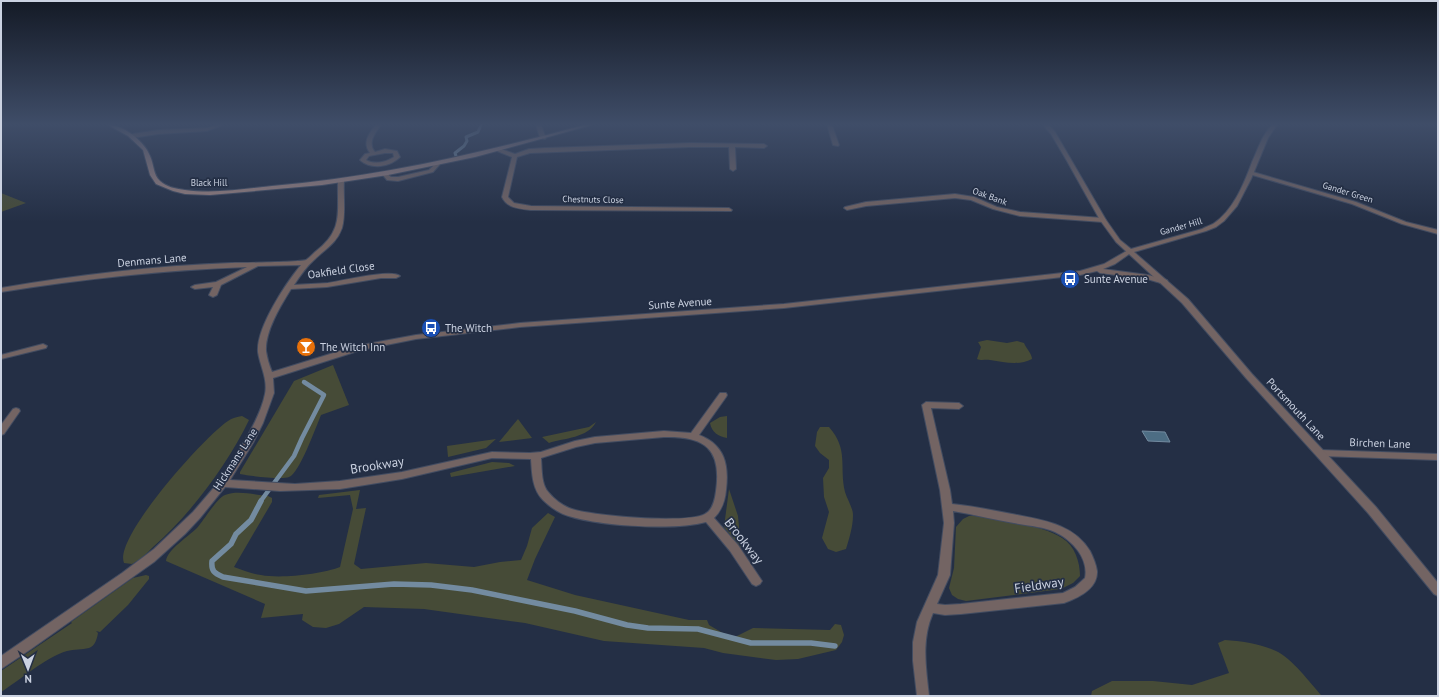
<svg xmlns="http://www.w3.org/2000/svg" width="1439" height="697" viewBox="0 0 1439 697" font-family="'PT Sans',sans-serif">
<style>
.green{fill:#464b37}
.water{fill:#4d6d84;stroke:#738ba0}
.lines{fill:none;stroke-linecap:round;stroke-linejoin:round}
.stream-far2{stroke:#738ba0;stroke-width:3}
.stream-far1{stroke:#738ba0;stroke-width:4.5}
.stream{stroke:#738ba0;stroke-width:5.5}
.minor-casing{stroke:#424c61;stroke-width:2}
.tertiary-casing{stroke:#424c61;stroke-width:2}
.secondary-casing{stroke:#424c61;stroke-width:2}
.minor{fill:#736463;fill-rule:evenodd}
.tertiary{fill:#736463;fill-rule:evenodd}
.secondary{fill:#99817f;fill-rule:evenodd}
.labels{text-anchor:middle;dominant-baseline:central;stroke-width:3.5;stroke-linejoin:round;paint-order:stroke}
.far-street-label{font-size:9px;fill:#cbd2e1;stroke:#242f45}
.street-label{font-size:11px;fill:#cbd2e1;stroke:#242f45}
.poi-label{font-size:11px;fill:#cbd2e1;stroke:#242f45;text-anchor:start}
.near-street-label{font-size:13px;fill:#cbd2e1;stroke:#242f45}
</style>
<rect width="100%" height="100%" fill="#242f45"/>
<!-- green -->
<path class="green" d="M1,193L26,203L1,212Z
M987,340L1007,343L1017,341L1024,343C1026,348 1032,354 1032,359C1018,366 1005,362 990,360C985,359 982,361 977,359L981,347L978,342Z
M333,365L349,405L321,415C316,427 299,474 289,477C283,480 249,476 240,474V472L294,381Z
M242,416L249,420C228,464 190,515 153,547C147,553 140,560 132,564L124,563C113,538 205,436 228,421C232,418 237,417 242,416Z
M727,416V438C718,436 712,433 710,423L720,417Z
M518,419L532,438L499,442Z
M596,422C588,438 564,438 549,443L542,437L589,427Z
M820,427H829C849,450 839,466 845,492C847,499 853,508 853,515C853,527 849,539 846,549L836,552L828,549L822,538L829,512L824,497L823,478L829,468V460L820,453L815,446L817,432Z
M496,439L486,448L448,457L447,446Z
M492,462L509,463L515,466L451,477L450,473Z
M729,489L738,516L741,548L724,527Z
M360,490L356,509L366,508L354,564L361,569L426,563L474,567L500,562L521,560L527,546L532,528L548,513L555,517L535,559L527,580L575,595L689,620H707L709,625L728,636H737L753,628L830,630L835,624L841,625L844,635L842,642L836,650L798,659L776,660L723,653L704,648L604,641L525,623L424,609L364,607L339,624L326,628L313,627L302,620L303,614L261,618L265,604L166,561C167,550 189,536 197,528C204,520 217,498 225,495C238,490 255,495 268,496L272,498V502L234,567C243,570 252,574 261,575C281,579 322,574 340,567L353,509L350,495L318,498L319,495Z
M969,516C991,516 1044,526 1062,538C1075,546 1080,562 1080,576L1073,583L1061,589L966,601L958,599L952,595L949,588L954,568L956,527L963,519Z
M146,575L149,576V579L128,605L100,632L96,631L98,633C97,639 95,646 89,648C82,650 74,649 67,651C46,657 20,680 1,692V671L72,623L71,622L133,578Z
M1225,640C1242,641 1260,644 1276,651C1292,658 1310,683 1322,696H1091L1092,691L1112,681H1153L1192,685L1229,673L1218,643Z"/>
<!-- water -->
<path class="water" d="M1142,431L1165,432L1170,442L1148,441Z"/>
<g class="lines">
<!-- stream-far2 -->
<path class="stream-far2" d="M456,156L455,153L464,146L467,141L466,137L478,132L481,125"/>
<!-- stream-far1 -->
<path class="stream-far1" d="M260,502L294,456L302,438L323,397L324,395L304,382"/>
<!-- stream -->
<path class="stream" d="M261,501L251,520L236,534L231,544L212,561C211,571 214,573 223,577L306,591L394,584L431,585L472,590L575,611L627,625L648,628L698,629L751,643H811L835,646"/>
<!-- minor casing -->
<g class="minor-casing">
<path id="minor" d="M216,125H223L207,131L158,134L132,138L129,136L132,134L158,130L207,128Z
M376,125H381C375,133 367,143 375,152L385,149L397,151L400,157C390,167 371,170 360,160L365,154L370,153C362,143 369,133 376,125ZM385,153H393L394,157C386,162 375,165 366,160L369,156Z
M536,125H541L546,138L545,139L540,138Z
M827,125H832L839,145L838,146L833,145Z
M690,143L764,144L767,146L764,148L735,147L736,169L733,171L730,169L729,147H690L530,153L517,157L508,197L514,203L531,206L729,208L732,210L731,211L531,210C520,209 507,208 502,197L512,157L497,151V149H501L515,154L529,149L545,148Z
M438,161L441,163L433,172L398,181L387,180L382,174L385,172L391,177H398L429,170Z
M1249,172H1253L1356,202L1406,222L1438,230V234L1402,224L1352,204L1249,174Z
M341,179L344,181C343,196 346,213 342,228C337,243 324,250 314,260C306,267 300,276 294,285C305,284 317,284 328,283C342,281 390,269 400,276L396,278H381L327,287L291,289C281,305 265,331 266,351C267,358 269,365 272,372L356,346L416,335L520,323L784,304L1080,271L1104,264L1130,249L1132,250V252L1115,264L1103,269L1148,275L1167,280L1168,282L1164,284L1147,279L1100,273L1097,271L1080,275L784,308L520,327L416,339L361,350L273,378L274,393L263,423L253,443L230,480L295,484L340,481L402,472L492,452L530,453L541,452L575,441L595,437L664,431L691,433L720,393H726L727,395L726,397L699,435C725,445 729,465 726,490C725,501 722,510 714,518L738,545L762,581L760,584L756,586L752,584L730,551L706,522C675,531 593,526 563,514C556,511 548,505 543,500C532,489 532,473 531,459L492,458L402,479L340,489L280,491L225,487L200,518L185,534L154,562L31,649L1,669V656L122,573L154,549L193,512L217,484L218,480L221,478C236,456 260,420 265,394C268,379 260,366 258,352C256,328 286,283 301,265L258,266L221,285L217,295L213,297L209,295L213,287L195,289L191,287L195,285L216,282L247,267C164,270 82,279 1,292V288C77,275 153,266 231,263C240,263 302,262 306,260C309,258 312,255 315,252C344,230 337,213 338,181ZM664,437C704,436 722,448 716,491C715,499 713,510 705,514C687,524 588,516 569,508C562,505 554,499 549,493C541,485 542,470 541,458L576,447L595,443Z
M955,194L974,197L997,207L1020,212L1103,218L1106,220L1103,222L1020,216L993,209L971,200L955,198L866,206L847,210L844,208L845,207L866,202Z
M43,344L47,346L46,348L1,359V355Z
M926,402L959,403L963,406L959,409L931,408L950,490L952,504C972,506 992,510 1012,514C1041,520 1073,523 1090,551C1093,557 1096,564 1097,571C1098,589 1078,598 1064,603L961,614L945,615L933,613C921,640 926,668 929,696H917L913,661V642L917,622L938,575L944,523L940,490L922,405ZM953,511C975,515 997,520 1019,524C1031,526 1044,527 1055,532C1072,540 1089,558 1085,578L1075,587L1063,593L961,604L945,605L937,604L950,575L954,523Z
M16,408L19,409L20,411L4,434L1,435V425L13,409Z
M1321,450L1438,454V460L1321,456L1318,455L1316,453L1318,451Z"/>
</g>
<!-- tertiary casing -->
<g class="tertiary-casing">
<path id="tertiary" d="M1043,125H1049L1055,132L1106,220L1120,240L1131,249L1202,229C1205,227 1209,226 1213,224C1233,211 1244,184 1252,162C1258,149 1262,135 1272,125H1277L1268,138L1251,179L1237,206L1224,221L1216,227L1206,231L1134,252L1188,299L1252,374L1376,507L1438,583V596L1434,594L1368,513L1246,378L1182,303L1116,242L1100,220L1067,161L1051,134Z"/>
</g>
<!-- secondary casing -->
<g class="secondary-casing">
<path id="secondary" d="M108,125C123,124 145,142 150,156C154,164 153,175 160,181C166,187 177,189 185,190C214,194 244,189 272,186C379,177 481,153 584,125H592L475,157L388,175L322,185L210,195L185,194L173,191L156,184L150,175L143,150L128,136Z"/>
</g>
<!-- minor -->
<use href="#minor" class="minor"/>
<!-- tertiary -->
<use href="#tertiary" class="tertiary"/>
<!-- secondary -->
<use href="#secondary" class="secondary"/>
</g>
<!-- sky -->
<linearGradient id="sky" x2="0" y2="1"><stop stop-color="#141a26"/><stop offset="0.56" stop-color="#3f4d68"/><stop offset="1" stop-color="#3f4d68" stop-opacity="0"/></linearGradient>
<rect width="1439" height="222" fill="url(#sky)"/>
<!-- icons -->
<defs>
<g id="bus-disc" transform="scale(1)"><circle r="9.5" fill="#1a4fb4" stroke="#242f45"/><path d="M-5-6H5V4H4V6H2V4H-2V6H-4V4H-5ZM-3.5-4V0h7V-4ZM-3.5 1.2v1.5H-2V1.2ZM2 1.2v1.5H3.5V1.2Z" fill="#fff"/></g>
<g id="bar-disc" transform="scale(1)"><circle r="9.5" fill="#e8710a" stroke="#242f45"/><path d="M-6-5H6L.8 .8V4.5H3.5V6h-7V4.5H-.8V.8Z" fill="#fff"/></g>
</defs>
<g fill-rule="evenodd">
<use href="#bus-disc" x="1070" y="279"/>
<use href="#bus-disc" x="431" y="328"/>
<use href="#bar-disc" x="306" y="347"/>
</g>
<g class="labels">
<!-- far-street labels -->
<g class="far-street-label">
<text x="209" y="182">Black Hill</text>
<text transform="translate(1348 192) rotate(17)">Gander Green</text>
<text transform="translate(990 196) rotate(20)">Oak Bank</text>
<text transform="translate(593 199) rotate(1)">Chestnuts Close</text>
<text transform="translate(1181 226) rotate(-16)">Gander Hill</text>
</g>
<!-- street labels -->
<g class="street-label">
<text transform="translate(152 260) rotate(-5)">Denmans Lane</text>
<text transform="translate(341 270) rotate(-8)">Oakfield Close</text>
<text transform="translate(680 303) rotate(-4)">Sunte Avenue</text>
<text transform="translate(1296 409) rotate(47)">Portsmouth Lane</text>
<text transform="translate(1380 443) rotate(2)">Birchen Lane</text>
<text transform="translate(235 459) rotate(-57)">Hickmans Lane</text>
</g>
<!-- poi labels -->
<g class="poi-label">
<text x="1084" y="279">Sunte Avenue</text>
<text x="445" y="328">The Witch</text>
<text x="320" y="347">The Witch Inn</text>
</g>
<!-- near-street labels -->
<g class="near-street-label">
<text transform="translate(377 465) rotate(-9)">Brookway</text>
<text transform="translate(744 541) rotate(52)">Brookway</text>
<text transform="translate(1039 585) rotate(-8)">Fieldway</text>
</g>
</g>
<!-- border -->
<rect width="1439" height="697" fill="none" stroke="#cbd2e1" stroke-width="4"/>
<!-- north arrow -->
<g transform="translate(28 669) rotate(179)" stroke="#242f45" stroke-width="3" paint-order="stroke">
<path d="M0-3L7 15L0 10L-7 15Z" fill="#cbd2e1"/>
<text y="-6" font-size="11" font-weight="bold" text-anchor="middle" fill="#cbd2e1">N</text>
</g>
</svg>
